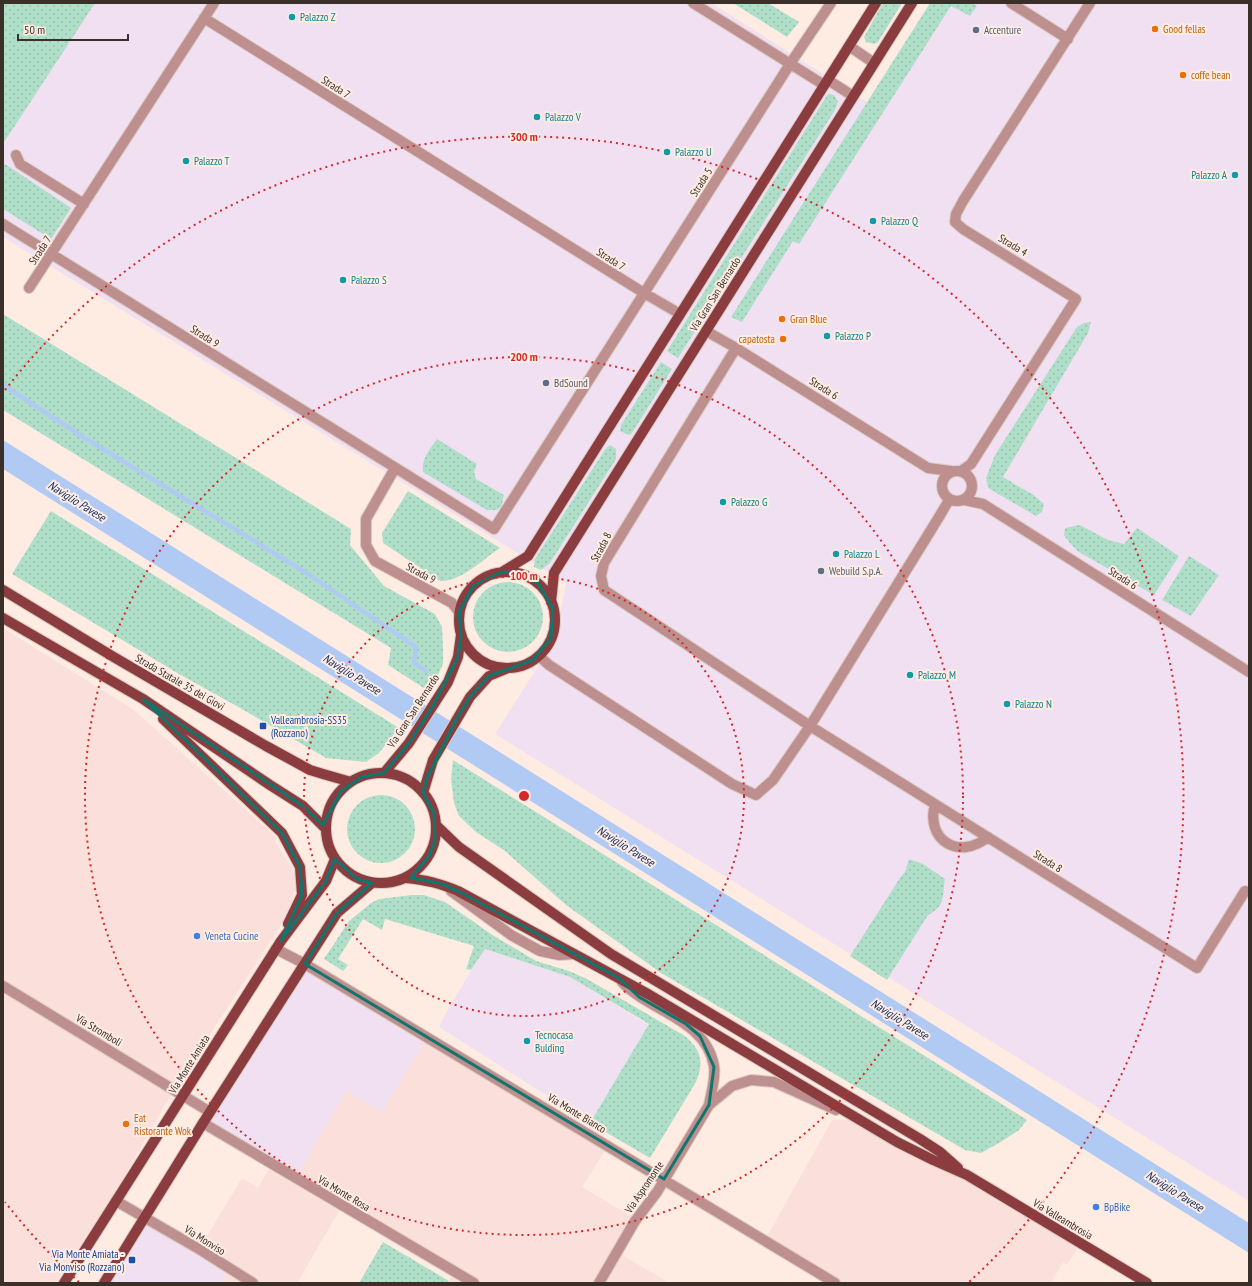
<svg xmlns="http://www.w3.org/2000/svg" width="1252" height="1286" viewBox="0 0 1252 1286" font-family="'PT Sans Narrow',sans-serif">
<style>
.commercial{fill:#f1e0f2}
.industrial{fill:#fadfdb}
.green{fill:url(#green-dots)}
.water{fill:#b1caf4}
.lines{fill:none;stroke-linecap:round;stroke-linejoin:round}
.stream{stroke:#b1caf4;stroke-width:4.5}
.minor-casing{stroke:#dbcac2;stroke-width:12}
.major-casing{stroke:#dbcac2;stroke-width:12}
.minor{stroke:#bd8f8e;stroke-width:10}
.major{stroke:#8a3c3e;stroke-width:10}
.marked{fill:none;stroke:#0f766e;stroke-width:3;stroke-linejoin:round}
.ring{fill:none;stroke:#d62828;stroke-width:2;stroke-dasharray:2 4}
.culture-dot{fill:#0f9aa8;stroke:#feece3;stroke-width:1.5}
.food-dot{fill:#e8710a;stroke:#feece3;stroke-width:1.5}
.service-dot{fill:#5c6f8a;stroke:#feece3;stroke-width:1.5}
.transit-dot{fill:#1a4fb4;stroke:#feece3;stroke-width:1.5}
.shop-dot{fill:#3f7fe0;stroke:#feece3;stroke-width:1.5}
.labels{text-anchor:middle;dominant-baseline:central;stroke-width:4;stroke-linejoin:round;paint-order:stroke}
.culture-label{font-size:11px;fill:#0d838f;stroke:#feece3;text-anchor:start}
.food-label{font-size:11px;fill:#c56008;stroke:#feece3;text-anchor:start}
.service-label{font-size:11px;fill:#4e5e75;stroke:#feece3;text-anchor:start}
.street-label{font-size:11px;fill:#3a2f29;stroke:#feece3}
.transit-label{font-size:11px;fill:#164399;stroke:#feece3;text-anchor:start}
.shop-label{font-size:11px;fill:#366cbe;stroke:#feece3;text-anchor:start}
.water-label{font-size:12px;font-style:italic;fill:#183466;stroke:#feece3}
.centre{fill:#d62828;stroke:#feece3;stroke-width:2}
.ring-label{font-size:12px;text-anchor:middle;font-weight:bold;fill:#d62828;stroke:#feece3;stroke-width:4;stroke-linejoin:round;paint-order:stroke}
</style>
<defs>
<pattern id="green-dots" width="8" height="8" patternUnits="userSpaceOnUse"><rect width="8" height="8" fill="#b0dfc9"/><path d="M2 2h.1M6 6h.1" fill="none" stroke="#98c0ad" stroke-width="1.8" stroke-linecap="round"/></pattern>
</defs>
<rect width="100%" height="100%" fill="#feece3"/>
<!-- commercial -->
<path class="commercial" d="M92,3H712L867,102L931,3H1249V1201L495,734L535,671L557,631L566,583L3,237V145Z
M484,949L570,977L649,1025L590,1123L439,1027L447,1011Z
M305,964L428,1038L382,1112L346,1091L296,1178L203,1123Z
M144,1218L229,1269L222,1283H104Z"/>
<!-- industrial -->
<path class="industrial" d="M3,628L134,710L276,837L275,842L291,866L295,878V889L292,901L281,925L174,1090L112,1197L55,1283H3Z
M428,1038L608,1146L582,1187L629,1215L635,1221L617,1252L669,1283H448L454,1272L342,1206L297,1283H222L229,1269L199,1249L242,1178L258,1188L272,1164L296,1178L346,1091L382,1112Z
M857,1119L1080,1243L1067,1265L1063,1262L1051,1283H835L765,1240L832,1120Z"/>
<!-- green -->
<path class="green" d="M4,3H95L3,144V5Z
M733,3H768L799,22L787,37Z
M883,3H902L878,42L874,44L866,42L864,37Z
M930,3H973L977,6L970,16L951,6L799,244L793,241L742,322L731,317Z
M828,94L834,95L838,101L835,110L678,358L667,351Z
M5,164L71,208L51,239L3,209V167Z
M3,314L351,529L350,545L384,586L435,614L442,627L443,648V664L430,692L388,665L391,648L3,410Z
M1091,322L1088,333L1003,477L1035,496L1044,504L1042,512L1036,516L988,488L986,478L995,455L1077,327L1084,323Z
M661,362L672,369L632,433L629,435L620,431L621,425Z
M437,439L477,464L474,472L476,479L504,495L501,507L496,510H487L423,472C421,459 430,449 437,439Z
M610,445L616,449V459L550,563L541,570L534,567L535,559L606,448Z
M408,491L500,548C483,559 461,582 440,581L383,543L382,533Z
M51,511L399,728L379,753L366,762L326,758L242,709L179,674L12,574Z
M1080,525L1108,540L1124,544L1137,528L1179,556L1154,595L1079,552L1069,542L1064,535L1065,528Z
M1189,556L1219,575L1191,616L1162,600Z
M473 617a35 35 0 1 1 70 0a35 35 0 1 1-70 0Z
M453,760L1027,1120L1019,1130L999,1143L981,1153L965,1150L661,973L566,905L505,851L476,832L459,816L454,803L451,779Z
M347 829a34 34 0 1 1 68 0a34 34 0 1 1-68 0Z
M909,859L923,864L945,879C942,896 946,906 928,915L887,980L850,956L900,878L905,872Z
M412,895H424L445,902L494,936L536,961L569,971L587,979L685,1036C702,1051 704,1062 696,1082L650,1158L590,1123L649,1024L570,977L485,949L471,970L466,969L474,946L385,919L382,930L363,919L338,959L348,965L343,971L324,959L349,921L371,903L379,899Z
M383,1242L449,1281L448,1283H359Z"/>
<!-- water -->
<path class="water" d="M3,440L1249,1223V1253L3,469Z"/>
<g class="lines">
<!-- stream -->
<path class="stream" d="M3,385L83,437L305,572L416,647L414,663L426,671"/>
<!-- minor casing -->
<g class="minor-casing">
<path id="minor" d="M693,3L824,85
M1011,3L1068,39
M204,18L644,293L680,314
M849,46L874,63
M828,80L853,96
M16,155L20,164L84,204
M3,224L494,529L790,64L831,3
M29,288L214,3
M706,331L736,348L928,468L951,471
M736,348L604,563L601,576L604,590L810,726L1197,968L1245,891
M395,468L366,519V545L375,561L452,603L459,612
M942 486a15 15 0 1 1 30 0a15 15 0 1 1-30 0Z
M961,471L971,464L1076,299L963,229L955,222L956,214L963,201L1090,3
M964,500L983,504L1249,672
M539,656L549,665L732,784L756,795L773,780L810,726L939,517L949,500
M935,804C925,840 959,861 988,837
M451,891L511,935L540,951L559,955L574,954
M276,949L305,964L835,1283
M622,982C650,1012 706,1019 714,1066C716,1078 711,1093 709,1105
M3,986L210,1112
M203,1123L474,1283
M116,1201L199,1249L253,1283
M599,1283L635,1221L657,1192L709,1105L732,1086L751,1080L774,1082L836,1110"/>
</g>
<!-- major casing -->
<g class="major-casing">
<path id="major" d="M502,572L528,556L876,3
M459 620a48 48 0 1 1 96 0a48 48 0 1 1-96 0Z
M3,590L112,656L266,746L310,770L323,774L351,782
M551,602L554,573L912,3
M3,618L143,699L270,785L303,806L326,829
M163,719L282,833L300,867L302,895L288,924
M326 828a55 55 0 1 1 110 0a55 55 0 1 1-110 0Z
M384,773L409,743L448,682L458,657L461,635
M423,793L433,760L470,697L489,676L506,669
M436,825L459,847L611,954L920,1139L940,1152L958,1168
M406,878C426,880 439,883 458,891L648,994L897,1142L933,1160L967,1175L1147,1283
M64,1283L281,941L326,881L335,859
M104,1283L203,1123L337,913L372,883"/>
</g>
<!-- minor -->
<use href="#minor" class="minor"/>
<!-- major -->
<use href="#major" class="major"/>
</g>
<!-- marked area -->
<path class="marked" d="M502,572L517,573L538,583L553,609L551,638L533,660L489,676L470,697L456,720L427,778L423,793L434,813L435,841L429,856L411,878L439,883L458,891L619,978L639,997L686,1024L700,1036L714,1067L709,1105L664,1179L305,964L337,913L372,883L357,879L335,859L326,881L281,941L302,895L300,867L282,833L143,699L303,806L323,825L341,791L362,777L384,773L409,743L433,706L458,657L461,635L459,612L474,585Z"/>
<!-- distance rings -->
<g class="ring">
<circle cx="524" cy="796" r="220"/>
<circle cx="524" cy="796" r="439"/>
<path d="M79 1282A659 659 0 0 1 5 1202M5 390A659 659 0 1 1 969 1282"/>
</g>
<!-- markers -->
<g class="culture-dot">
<circle cx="292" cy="17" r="4"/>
<circle cx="537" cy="117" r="4"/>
<circle cx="667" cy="152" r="4"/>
<circle cx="186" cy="161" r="4"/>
<circle cx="1235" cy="175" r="4"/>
<circle cx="873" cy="221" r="4"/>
<circle cx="343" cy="280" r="4"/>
<circle cx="827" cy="336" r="4"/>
<circle cx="723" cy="502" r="4"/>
<circle cx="836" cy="554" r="4"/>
<circle cx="910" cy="675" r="4"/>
<circle cx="1007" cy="704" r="4"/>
<circle cx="527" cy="1041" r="4"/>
</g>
<g class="food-dot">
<circle cx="1155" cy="29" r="4"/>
<circle cx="1183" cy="75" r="4"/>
<circle cx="782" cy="319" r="4"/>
<circle cx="783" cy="339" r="4"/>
<circle cx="126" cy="1124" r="4"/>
</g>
<g class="service-dot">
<circle cx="976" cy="30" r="4"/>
<circle cx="546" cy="383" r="4"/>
<circle cx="821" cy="571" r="4"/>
</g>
<g class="transit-dot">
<rect x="259" y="722" width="8" height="8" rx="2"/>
<rect x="128" y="1256" width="8" height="8" rx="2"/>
</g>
<g class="shop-dot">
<circle cx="197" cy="936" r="4"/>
<circle cx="1096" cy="1207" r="4"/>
</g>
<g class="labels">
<!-- culture labels -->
<g class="culture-label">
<text x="300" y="17">Palazzo Z</text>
<text x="545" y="117">Palazzo V</text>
<text x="675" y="152">Palazzo U</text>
<text x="194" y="161">Palazzo T</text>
<text x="1227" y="175" text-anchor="end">Palazzo A</text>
<text x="881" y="221">Palazzo Q</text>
<text x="351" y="280">Palazzo S</text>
<text x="835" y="336">Palazzo P</text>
<text x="731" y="502">Palazzo G</text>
<text x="844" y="554">Palazzo L</text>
<text x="918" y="675">Palazzo M</text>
<text x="1015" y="704">Palazzo N</text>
<text x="535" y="1035">Tecnocasa<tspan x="535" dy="13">Bulding</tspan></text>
</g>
<!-- food labels -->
<g class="food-label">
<text x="1163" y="29">Good fellas</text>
<text x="1191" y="75">coffe bean</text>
<text x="790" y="319">Gran Blue</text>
<text x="775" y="339" text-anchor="end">capatosta</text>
<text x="134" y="1118">Eat<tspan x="134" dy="13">Ristorante Wok</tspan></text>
</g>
<!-- service labels -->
<g class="service-label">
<text x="984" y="30">Accenture</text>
<text x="554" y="383">BdSound</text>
<text x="829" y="571">Webuild S.p.A.</text>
</g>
<!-- street labels -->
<g class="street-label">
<text transform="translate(336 87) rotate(32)">Strada 7</text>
<text transform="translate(701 182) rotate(-58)">Strada 5</text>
<text transform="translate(1013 245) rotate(31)">Strada 4</text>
<text transform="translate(40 250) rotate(-57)">Strada 7</text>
<text transform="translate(611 259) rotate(32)">Strada 7</text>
<text transform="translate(715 294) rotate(-58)">Via Gran San Bernardo</text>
<text transform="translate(205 336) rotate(32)">Strada 9</text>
<text transform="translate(824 388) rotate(32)">Strada 6</text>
<text transform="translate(601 547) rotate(-62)">Strada 8</text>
<text transform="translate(421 573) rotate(28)">Strada 9</text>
<text transform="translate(1123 578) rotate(32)">Strada 6</text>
<text transform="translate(180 682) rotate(30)">Strada Statale 35 dei Giovi</text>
<text transform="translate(413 711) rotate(-57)">Via Gran San Bernardo</text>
<text transform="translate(1048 861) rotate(32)">Strada 8</text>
<text transform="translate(99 1030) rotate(31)">Via Stromboli</text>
<text transform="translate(189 1064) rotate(-58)">Via Monte Amiata</text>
<text transform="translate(577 1113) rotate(31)">Via Monte Bianco</text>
<text transform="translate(644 1187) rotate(-56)">Via Aspromonte</text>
<text transform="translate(344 1193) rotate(31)">Via Monte Rosa</text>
<text transform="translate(1063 1219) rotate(31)">Via Valleambrosia</text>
<text transform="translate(205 1240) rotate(32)">Via Monviso</text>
</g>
<!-- transit labels -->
<g class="transit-label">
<text x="271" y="720">Valleambrosia-SS35<tspan x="271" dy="13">(Rozzano)</tspan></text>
<text x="124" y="1254" text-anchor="end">Via Monte Amiata -<tspan x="124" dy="13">Via Monviso (Rozzano)</tspan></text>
</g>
<!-- shop labels -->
<g class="shop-label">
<text x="205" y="936">Veneta Cucine</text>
<text x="1104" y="1207">BpBike</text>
</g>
<!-- water labels -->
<g class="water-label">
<text transform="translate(77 501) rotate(32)">Naviglio Pavese</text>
<text transform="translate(352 674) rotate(32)">Naviglio Pavese</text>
<text transform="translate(626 846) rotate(32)">Naviglio Pavese</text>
<text transform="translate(900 1019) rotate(32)">Naviglio Pavese</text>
<text transform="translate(1175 1191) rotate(32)">Naviglio Pavese</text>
</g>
</g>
<circle cx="524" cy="796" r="6" class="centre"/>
<g class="ring-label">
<text x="524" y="141">300 m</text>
<text x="524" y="361">200 m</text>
<text x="524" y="580">100 m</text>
</g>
<!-- border -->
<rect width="1252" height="1286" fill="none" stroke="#3a2f29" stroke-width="8"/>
<!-- scale -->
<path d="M18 34v6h110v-6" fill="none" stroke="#3a2f29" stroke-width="2"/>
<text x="24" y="34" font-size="12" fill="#3a2f29" stroke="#feece3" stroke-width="3" paint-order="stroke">50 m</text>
</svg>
